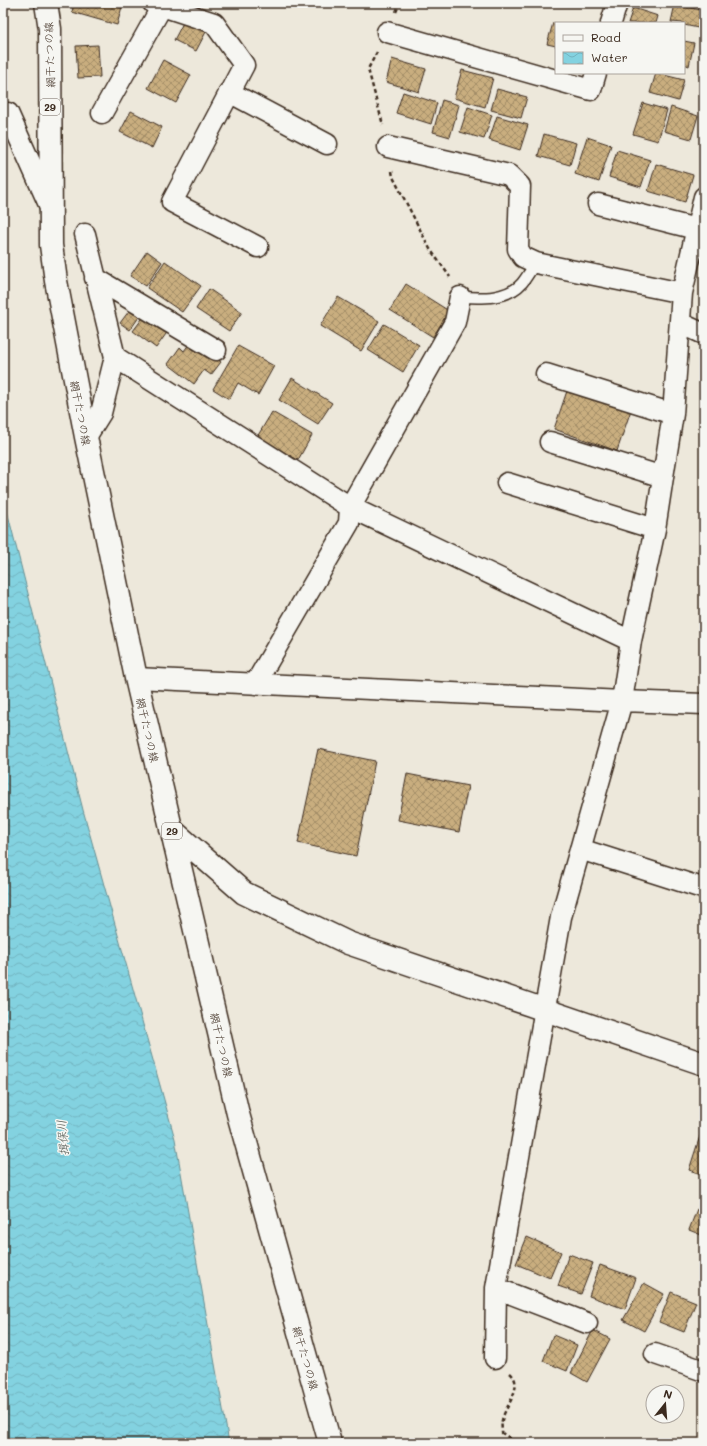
<svg xmlns="http://www.w3.org/2000/svg" width="707" height="1446" viewBox="0 0 707 1446" font-family="Mali,'Klee One',sans-serif">
<style>
.water{fill:url(#water-waves);stroke:#668f92}
.building{fill:url(#building-cross-hatch);stroke:#3b2a1e}
.lines{fill:none;stroke-linecap:round;stroke-linejoin:round}
.service-casing{stroke:#3b2a1e;stroke-width:13}
.minor-casing{stroke:#3b2a1e;stroke-width:23}
.tertiary-casing{stroke:#3b2a1e;stroke-width:25}
.primary-casing{stroke:#3b2a1e;stroke-width:25}
.path{stroke:#3b2a1e;stroke-width:2.5;stroke-dasharray:4 3;stroke-linecap:butt}
.service{stroke:#f6f6f2;stroke-width:10}
.minor{stroke:#f6f6f2;stroke-width:20}
.tertiary{stroke:#f6f6f2;stroke-width:22}
.primary{stroke:#f6f6f2;stroke-width:22}
.labels{text-anchor:middle;dominant-baseline:central;stroke-width:3;stroke-linejoin:round;paint-order:stroke}
.shield{fill:#f6f6f2;stroke:#73675e;stroke-width:1}
.shield-label{font-size:10px;font-weight:bold;fill:#3b2a1e}
.street-label{font-size:11px;fill:#3b2a1e;stroke:#f6f6f2}
.water-label{font-size:12px;font-style:italic;fill:#4d544e;stroke:#f6f6f2}
</style>
<defs>
<pattern id="water-waves" width="16" height="10" patternUnits="userSpaceOnUse"><rect width="16" height="10" fill="#83d2e0"/><path d="M0 5q4-4 8 0t8 0" fill="none" stroke="#72b4c0"/></pattern>
<pattern id="building-cross-hatch" width="8" height="8" patternUnits="userSpaceOnUse"><rect width="8" height="8" fill="#c9ae7f"/><path d="M0 0l8 8M0 8l8-8" fill="none" stroke="#a48e67"/></pattern>
</defs>
<rect width="100%" height="100%" fill="#ede8db"/>
<filter id="ink" filterUnits="userSpaceOnUse"><feTurbulence type="fractalNoise" baseFrequency=".025" numOctaves="2"/><feDisplacementMap in="SourceGraphic" scale="8" xChannelSelector="R" yChannelSelector="G"/><feConvolveMatrix kernelMatrix="1 2 1 2 8 2 1 2 1" color-interpolation-filters="sRGB"/></filter>
<g filter="url(#ink)">
<!-- water -->
<path class="water" d="M3,495L83,810L175,1139L229,1443H3Z"/>
<!-- building -->
<path class="building" d="M74,3H123L117,25L72,12Z
M675,4L704,11L703,29L684,25V23L671,22Z
M633,8L658,16L656,23H628Z
M185,19L207,30L196,51L174,40Z
M553,23L556,24V46L547,44Z
M684,41L694,43L689,66L684,64Z
M98,45L100,77L78,78L76,46Z
M392,59L426,69L419,92L386,82Z
M163,60L191,75L176,103L148,88Z
M462,70L493,78L485,107L454,98Z
M656,73L684,80L678,101L650,93Z
M497,89L527,97L521,118L491,110Z
M403,92L437,103L431,124L396,113Z
M442,100L459,105L450,137L433,132Z
M643,103L667,110L658,141L633,134Z
M468,107L492,115L484,139L460,132Z
M671,107L698,116L691,139L664,131Z
M131,111L162,127L152,148L120,132Z
M497,116L528,125L520,150L489,140Z
M544,134L576,143L570,165L538,156Z
M587,137L611,145L599,182L575,174Z
M617,150L650,160L641,187L609,177Z
M656,164L693,175L685,202L648,191Z
M147,251L162,262L146,286L130,276Z
M165,261L201,286L182,312L147,288Z
M406,284L449,311L433,337L390,310Z
M209,289L242,312L229,331L196,309Z
M338,297L379,321L361,351L320,326Z
M135,303L144,310L130,330L120,323Z
M148,311L171,327L156,348L133,331Z
M384,324L419,345L403,372L368,350Z
M192,340L221,362L211,375L204,370L194,384L168,364L180,347L184,351Z
M238,346L274,366L258,395L238,383L229,399L213,389Z
M292,378L332,403L318,424L279,400Z
M568,388L631,410L617,451L554,429Z
M272,412L312,435L298,460L257,437Z
M318,749L375,761L356,856L298,843Z
M407,774L468,786L459,832L398,820Z
M700,1136L704,1137V1175L689,1170Z
M697,1209L704,1211V1236L689,1230Z
M527,1237L561,1252L550,1278L516,1264Z
M569,1254L593,1263L581,1294L558,1286Z
M600,1265L636,1278L625,1309L589,1296Z
M644,1283L664,1294L644,1331L623,1320Z
M671,1292L696,1302L684,1332L659,1322Z
M593,1330L610,1339L587,1382L571,1373Z
M553,1335L577,1345L567,1371L543,1361Z"/>
<g class="lines">
<!-- service casing -->
<g class="service-casing">
<path id="service" d="M460,297C480,298 507,300 522,283C527,277 531,269 536,263"/>
</g>
<!-- minor casing -->
<g class="minor-casing">
<path id="minor" d="M153,3L214,23L244,65L172,202L258,247
M611,23L617,3
M387,32L591,90L596,73
M229,92L327,144
M8,113L51,209
M102,113L162,6
M388,147L509,175L520,186L518,249L523,257L536,263L682,293
M598,204L704,231
M85,234L115,357L101,413L86,437
M95,278L216,350
M680,323L704,334
M115,357L350,507L631,641
M546,374L673,414
M550,442L663,477
M507,483L655,529
M136,678L622,701L704,704
M255,684L349,523L350,507L455,322L460,297
M580,849L699,887
M496,1288L587,1323
M655,1354L704,1371
M495,1358L496,1288L561,917L622,701L631,641L655,529L663,477L673,414L682,293L704,197"/>
</g>
<!-- tertiary casing -->
<g class="tertiary-casing">
<path id="tertiary" d="M171,829L244,893L348,943L704,1064"/>
</g>
<!-- primary casing -->
<g class="primary-casing">
<path id="primary" d="M46,3L50,29L51,245L56,281L86,437L136,678L238,1114L330,1443"/>
</g>
<!-- path -->
<path class="path" d="M396,12L400,3
M377,52L368,69L383,125
M392,171L393,177L430,249L450,277
M510,1373C525,1386 505,1406 502,1420C501,1424 502,1429 502,1433L517,1443"/>
<!-- service -->
<use href="#service" class="service"/>
<!-- minor -->
<use href="#minor" class="minor"/>
<!-- tertiary -->
<use href="#tertiary" class="tertiary"/>
<!-- primary -->
<use href="#primary" class="primary"/>
</g>
</g>
<g class="labels">
<!-- shield labels -->
<g class="shield">
<rect x="40" y="99" width="20" height="16" rx="3"/>
<rect x="162" y="823" width="20" height="16" rx="3"/>
</g>
<g class="shield-label">
<text x="50" y="107">29</text>
<text x="172" y="831">29</text>
</g>
<!-- street labels -->
<g class="street-label">
<text transform="translate(49 55) rotate(-92)">網干たつの線</text>
<text transform="translate(81 413) rotate(79)">網干たつの線</text>
<text transform="translate(148 730) rotate(77)">網干たつの線</text>
<text transform="translate(222 1045) rotate(77)">網干たつの線</text>
<text transform="translate(306 1358) rotate(74)">網干たつの線</text>
</g>
<!-- water labels -->
<g class="water-label">
<text transform="translate(62 1138) rotate(-95)">揖保川</text>
</g>
</g>
<!-- margin -->
<rect width="707" height="1446" fill="none" stroke="#f6f6f2" stroke-width="16"/>
<rect x="8" y="8" width="691" height="1430" fill="none" stroke="#3b2a1e" stroke-width="1.5" filter="url(#ink)"/>
<!-- legend -->
<rect x="555" y="22" width="130" height="52" fill="#f6f6f2" stroke="#aba49d"/>
<rect x="563" y="35" width="20" height="6" fill="#f6f6f2" stroke="#aba49d"/>
<text x="591" y="42" font-size="12" fill="#3b2a1e">Road</text>
<rect x="563" y="52" width="20" height="12" fill="url(#water-waves)" stroke="#aba49d"/>
<text x="591" y="62" font-size="12" fill="#3b2a1e">Water</text>
<!-- north arrow -->
<g transform="translate(665 1404) rotate(17)"><circle r="19" fill="#f6f6f2" stroke="#aba49d"/>
<path d="M0-3L7 15L0 10L-7 15Z" fill="#3b2a1e"/>
<text y="-6" font-size="11" font-weight="bold" text-anchor="middle" fill="#3b2a1e">N</text>
</g>
</svg>
